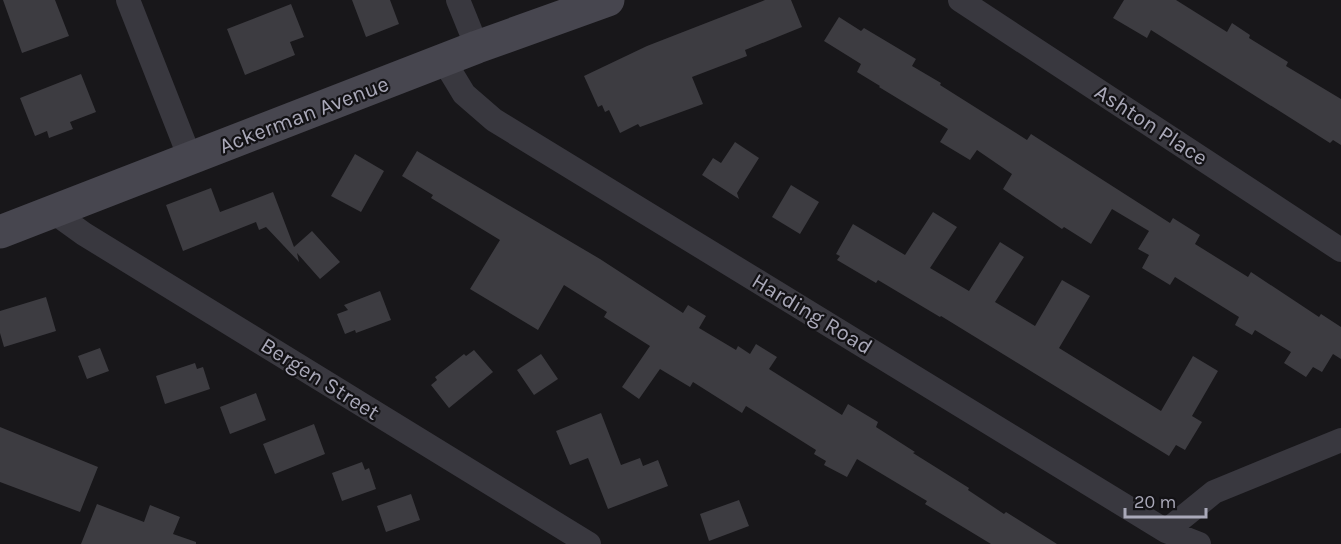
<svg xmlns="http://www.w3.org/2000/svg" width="1341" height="544" viewBox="0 0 1341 544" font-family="Karla,sans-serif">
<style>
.building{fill:#3d3c41}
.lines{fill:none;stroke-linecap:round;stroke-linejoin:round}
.street{stroke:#39383f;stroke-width:24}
.secondary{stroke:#47464f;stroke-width:33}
.labels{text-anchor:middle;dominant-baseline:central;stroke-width:4.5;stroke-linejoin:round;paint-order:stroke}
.street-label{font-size:22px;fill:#aaa9b9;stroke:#131215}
</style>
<rect width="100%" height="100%" fill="#18171a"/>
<!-- building -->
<path class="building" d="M3,0H55L69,36L22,53Z
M352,0H390L399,24L366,37Z
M765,0H791L802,27L745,50L747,56L692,77L703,104L640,127L638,124L620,133L609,110L605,112L602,105L598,107L584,76L647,46Z
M1124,0H1176L1227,32L1232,23L1250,35L1249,38L1288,62L1286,66L1341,99V145L1333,140L1330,143L1151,30L1147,38L1113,18Z
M291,4L304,37L290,42L295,55L245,75L227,29Z
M839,17L861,31L864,28L916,59L912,66L941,83L940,85L1027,140L1031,134L1170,223L1173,218L1200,235L1195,244L1248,277L1251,272L1319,317L1321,314L1341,327V359L1333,354L1322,372L1313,367L1306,377L1284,363L1291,352L1255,330L1252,335L1235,325L1239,317L1175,277L1170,285L1142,268L1149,255L1138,249L1149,231L1112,209L1091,244L1064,227L1062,229L1003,189L1012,174L977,150L970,160L940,142L948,129L879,87L880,86L857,72L861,64L824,41Z
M81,74L96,112L70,122L73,129L49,138L47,131L35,136L20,98Z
M735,142L759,158L737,193L739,199L702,175L713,158L721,163Z
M417,151L600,259L683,313L688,305L706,316L699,328L736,350L738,346L750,354L756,344L777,357L769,369L842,415L848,404L878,422L876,427L915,452L913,453L969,488L968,490L1004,514L1006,512L1057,544H991L925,504L927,501L857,459L847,477L824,465L826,461L814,454L816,450L746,406L742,413L693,382L690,387L660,369L639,399L622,387L650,346L604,317L607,312L564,285L538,330L470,289L500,240L431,198L433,195L402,176Z
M355,154L384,171L361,212L331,196Z
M791,185L819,202L800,234L772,217Z
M211,188L220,212L273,192L294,247L312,231L340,262L320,279L297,253L299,262L266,227L259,230L256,222L183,251L166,205Z
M933,212L957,227L930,268L969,291L1000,242L1024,257L995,302L1035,326L1062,280L1090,296L1059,348L1161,411L1193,356L1218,371L1192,416L1202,422L1185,450L1176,445L1169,456L941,316L940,317L878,280L876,283L837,260L840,256L836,254L853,224L905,255Z
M380,291L391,320L356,333L355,330L345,334L337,314L348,310L344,305Z
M46,297L56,331L4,347L0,333V311Z
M100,348L109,371L87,379L78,356Z
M474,350L493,372L449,408L431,385L437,380L435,377L464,354L466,356Z
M541,354L558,379L534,395L517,370Z
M195,363L197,369L203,367L210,389L165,404L156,376Z
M256,393L266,420L230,434L220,407Z
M601,413L621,465L640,458L643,466L658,460L668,486L608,509L588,458L570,465L556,431Z
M314,424L325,454L275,474L263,444Z
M0,427L98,467L80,512L0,482Z
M362,462L365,470L369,468L376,489L342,501L332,473Z
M411,494L420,520L386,532L377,506Z
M739,500L749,526L709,541L700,514Z
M97,504L144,522L150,505L180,517L173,534L196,542V544H81Z"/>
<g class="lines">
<!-- street -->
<path class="street" d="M128,0L190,158
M458,0L477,47
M960,0L1341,250
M444,61L464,94L494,120L1166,531L1199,544
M52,211L84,234L589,544
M1166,531L1214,492L1341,440"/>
<!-- secondary -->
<path class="secondary" d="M0,232L477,47L608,0"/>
</g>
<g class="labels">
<!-- street labels -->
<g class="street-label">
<text transform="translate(304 115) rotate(-21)">Ackerman Avenue</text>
<text transform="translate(1151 125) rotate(33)">Ashton Place</text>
<text transform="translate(812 314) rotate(31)">Harding Road</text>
<text transform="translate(320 379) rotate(32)">Bergen Street</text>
</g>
</g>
<!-- scale -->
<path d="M1125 508v9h81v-9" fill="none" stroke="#aaa9b9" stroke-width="3"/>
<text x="1134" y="508" font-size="18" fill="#aaa9b9" stroke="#131215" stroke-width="4.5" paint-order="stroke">20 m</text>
</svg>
